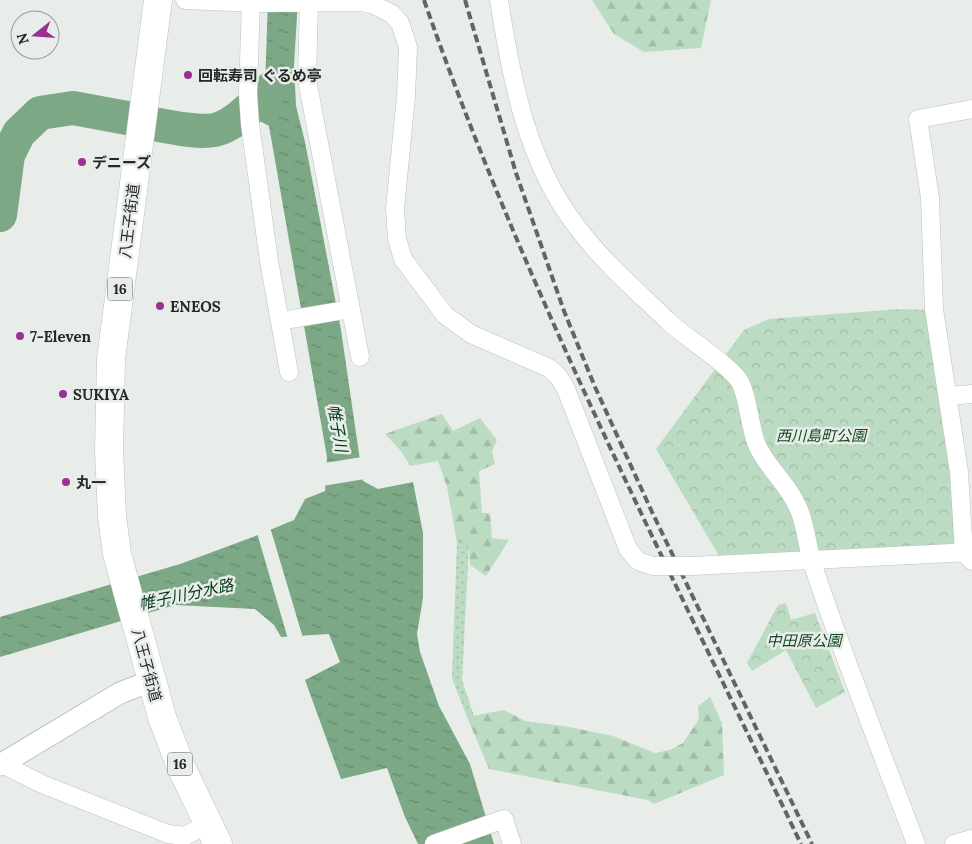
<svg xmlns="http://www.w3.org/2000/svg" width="972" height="844" viewBox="0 0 972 844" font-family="Lora,'Noto Sans JP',serif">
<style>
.grass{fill:url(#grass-dots)}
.forest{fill:url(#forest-firs)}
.park{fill:url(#park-crowns)}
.water{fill:url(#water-ripples)}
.pier{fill:#e8ede9}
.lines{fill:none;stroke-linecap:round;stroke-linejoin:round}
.river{stroke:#7ca885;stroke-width:34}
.minor-casing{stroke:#bdc2be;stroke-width:19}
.tertiary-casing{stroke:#bdc2be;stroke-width:23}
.trunk-casing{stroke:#bdc2be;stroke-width:29}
.minor{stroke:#fff;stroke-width:18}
.tertiary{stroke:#fff;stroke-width:21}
.trunk{stroke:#fff;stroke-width:28}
.rail{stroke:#626562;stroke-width:4;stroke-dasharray:8 4;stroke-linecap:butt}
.minor-bridge-casing{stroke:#bdc2be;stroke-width:19;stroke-linecap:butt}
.minor-bridge{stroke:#fff;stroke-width:18}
.poi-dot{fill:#9a3092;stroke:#e8ede9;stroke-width:2}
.labels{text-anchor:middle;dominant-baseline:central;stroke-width:5;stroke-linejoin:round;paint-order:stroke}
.shield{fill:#e8ede9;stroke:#606360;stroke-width:1}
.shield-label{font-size:14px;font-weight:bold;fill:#262826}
.poi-label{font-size:15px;font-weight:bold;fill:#262826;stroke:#e8ede9;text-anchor:start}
.street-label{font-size:15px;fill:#262826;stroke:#e8ede9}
.park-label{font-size:15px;font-style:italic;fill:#134524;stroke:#e8ede9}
.water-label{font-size:16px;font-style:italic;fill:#013817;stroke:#e8ede9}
</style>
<defs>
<pattern id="grass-dots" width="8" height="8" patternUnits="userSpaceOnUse" patternTransform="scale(1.25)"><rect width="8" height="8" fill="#bbdbc2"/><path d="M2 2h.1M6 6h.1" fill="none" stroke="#a1bca7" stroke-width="1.8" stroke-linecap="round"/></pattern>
<pattern id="forest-firs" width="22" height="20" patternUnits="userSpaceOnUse" patternTransform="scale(1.25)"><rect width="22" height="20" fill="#bbdbc2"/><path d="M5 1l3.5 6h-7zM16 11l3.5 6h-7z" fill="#a1bca7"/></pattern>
<pattern id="park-crowns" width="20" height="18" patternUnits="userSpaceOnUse" patternTransform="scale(1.25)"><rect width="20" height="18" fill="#bbdbc2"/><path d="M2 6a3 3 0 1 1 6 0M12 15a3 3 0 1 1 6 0" fill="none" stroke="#a1bca7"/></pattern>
<pattern id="water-ripples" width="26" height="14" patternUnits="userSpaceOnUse" patternTransform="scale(1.25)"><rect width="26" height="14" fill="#7ca885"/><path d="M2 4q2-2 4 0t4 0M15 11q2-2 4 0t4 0" fill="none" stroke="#65896d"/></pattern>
</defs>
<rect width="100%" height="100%" fill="#e8ede9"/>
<!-- grass -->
<path class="grass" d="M457,542L469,544L462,680L474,716L467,717L452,678Z"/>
<!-- forest -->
<path class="forest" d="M592,0H711L701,48L644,52L614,34Z
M442,414L453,431L480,418L497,440L492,451L495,464L479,471L482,513H490L492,538L509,540L486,576L470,565L469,544L457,542L447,487L438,461L410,466L401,451L385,434Z
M710,697L722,723L724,775L654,804L648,800L489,769L467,717L504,710L525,721L564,726L613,736L655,753L670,750L683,743L699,719L698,706Z"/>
<!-- park -->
<path class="park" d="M899,309L931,310L955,473V541L949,548L721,559L656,449L744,330L769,319Z
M786,603L791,620L815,613L845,692L816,708L786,650L752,671L747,663L778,605Z"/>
<!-- water -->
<path class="water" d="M268,0H298L294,65L296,106L305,142L341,330L363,481L378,489L413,482L423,533V598L417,634L420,652L439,706L470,764L494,844H418L405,817L387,768L341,779L305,680L340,662L329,634L281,637L274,625L255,609L175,605L0,657V617L180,564L253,537L294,520L305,499L325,491L327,457L269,126L258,120L255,89L265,86Z"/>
<!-- pier -->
<path class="pier" d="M362,457L365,479L322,486L324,463Z
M270,527L303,638L288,639L257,533Z"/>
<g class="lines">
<!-- river -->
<path class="river" d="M159,125C177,128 197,133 215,130C237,125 258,99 275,85
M0,215L8,155L19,133L40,113L73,108L127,118"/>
<!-- minor casing -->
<g class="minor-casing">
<path id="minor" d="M185,0L259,3L360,2L372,4L392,14L400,23L408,47L406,96L395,209L397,239L403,259L445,315L471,334L549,368L558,376L566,389L628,549L638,561L653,566
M251,0L248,94L250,124L269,261L289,372
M309,0L307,80L360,357
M499,0C511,78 527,163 577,227C603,262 637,291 668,321C684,337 734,367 741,384C749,401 749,425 757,445C767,468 790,486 799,510C806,526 807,545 812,562C843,657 881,750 916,844
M972,109L918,119L930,198L934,309L959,472L964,553L972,561
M280,321L351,309
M949,396L972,394
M692,566L972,552
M0,763L42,784L168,834L185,836L207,824
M434,844L504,819L512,844
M954,844L972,839"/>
</g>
<!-- tertiary casing -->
<g class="tertiary-casing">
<path id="tertiary" d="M0,765L120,693L151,681"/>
</g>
<!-- trunk casing -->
<g class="trunk-casing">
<path id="trunk" d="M158,0L111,359L109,450L112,516L117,554L162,717L181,767L218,844"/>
</g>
<!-- minor -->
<use href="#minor" class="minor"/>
<!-- tertiary -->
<use href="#tertiary" class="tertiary"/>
<!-- trunk -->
<use href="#trunk" class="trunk"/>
<!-- rail -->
<path class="rail" d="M424,0C525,291 668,566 801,844
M465,0L516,173L564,311L595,387L652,512L812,844"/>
<!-- minor-bridge casing -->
<g class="minor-bridge-casing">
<path id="minor-bridge" d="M653,566H692"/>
</g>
<!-- minor-bridge -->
<use href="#minor-bridge" class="minor-bridge"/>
</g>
<!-- markers -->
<g class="poi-dot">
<circle cx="188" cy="75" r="5"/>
<circle cx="82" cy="162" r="5"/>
<circle cx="160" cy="306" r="5"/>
<circle cx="20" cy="336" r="5"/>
<circle cx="63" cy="394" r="5"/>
<circle cx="66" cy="482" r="5"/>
</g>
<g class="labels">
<!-- shield labels -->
<g class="shield">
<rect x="107.5" y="277.5" width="25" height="23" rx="4"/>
<rect x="167.5" y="752.5" width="25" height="23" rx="4"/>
</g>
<g class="shield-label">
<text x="120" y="289">16</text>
<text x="180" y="764">16</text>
</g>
<!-- poi labels -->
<g class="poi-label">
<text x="198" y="75">回転寿司 ぐるめ亭</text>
<text x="92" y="162">デニーズ</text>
<text x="170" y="306">ENEOS</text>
<text x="30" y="336">7-Eleven</text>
<text x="73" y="394">SUKIYA</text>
<text x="76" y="482">丸一</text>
</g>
<!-- street labels -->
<g class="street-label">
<text transform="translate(129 221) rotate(-83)">八王子街道</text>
<text transform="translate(147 665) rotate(75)">八王子街道</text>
</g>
<!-- park labels -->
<g class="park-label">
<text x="821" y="435">西川島町公園</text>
<text x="804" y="640">中田原公園</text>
</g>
<!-- water labels -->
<g class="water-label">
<text transform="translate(338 428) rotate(80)">帷子川</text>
<text transform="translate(186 594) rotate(-12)">帷子川分水路</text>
</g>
</g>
<!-- north arrow -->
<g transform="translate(35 35) rotate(253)"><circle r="24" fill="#e8ede9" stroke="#9a9e9b"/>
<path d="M0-4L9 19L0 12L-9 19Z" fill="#9a3092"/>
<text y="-8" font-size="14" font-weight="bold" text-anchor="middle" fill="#262826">N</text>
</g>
</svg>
